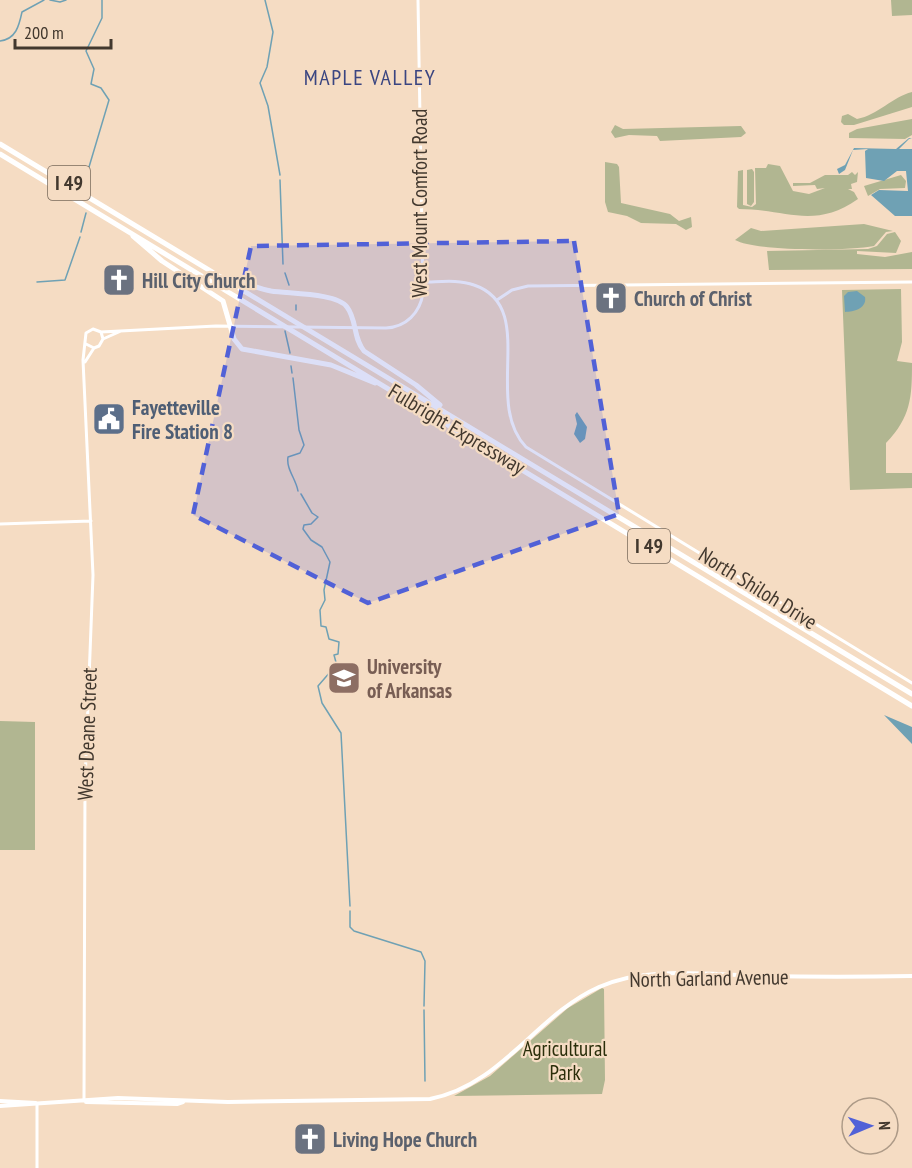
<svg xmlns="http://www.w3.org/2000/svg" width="912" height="1168" viewBox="0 0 912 1168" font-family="'PT Sans Narrow',sans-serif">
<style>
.green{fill:#b1b691}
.water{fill:#6fa1b4}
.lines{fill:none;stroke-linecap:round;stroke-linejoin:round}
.stream{stroke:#6fa1b4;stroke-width:1.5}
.minor{stroke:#fff;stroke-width:3}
.major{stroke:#fff;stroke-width:4}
.highway{stroke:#fff;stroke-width:5}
.marked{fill:#5161d7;fill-opacity:0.2;stroke:#5161d7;stroke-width:4.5;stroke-dasharray:12 8;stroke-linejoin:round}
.labels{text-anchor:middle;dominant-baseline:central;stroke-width:4.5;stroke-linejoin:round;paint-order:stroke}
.shield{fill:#f5dcc3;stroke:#78695b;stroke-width:1.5}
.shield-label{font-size:20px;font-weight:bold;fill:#42382e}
.street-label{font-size:21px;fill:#42382e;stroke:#f5dcc3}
.worship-label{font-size:21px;font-weight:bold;fill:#5b616d;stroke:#f5dcc3;text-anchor:start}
.service-label{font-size:21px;font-weight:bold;fill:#4e5e75;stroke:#f5dcc3;text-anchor:start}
.education-label{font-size:21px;font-weight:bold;fill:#785e54;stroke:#f5dcc3;text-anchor:start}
.park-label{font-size:21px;fill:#2a2e0a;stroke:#f5dcc3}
.neighbourhood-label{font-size:22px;letter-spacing:1.5px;fill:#3a4581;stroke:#f5dcc3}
</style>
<rect width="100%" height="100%" fill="#f5dcc3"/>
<!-- green -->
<path class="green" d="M891,0H912V15L892,16Z
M912,92V107L854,125H844L841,122L842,116L848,114L857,119C878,115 892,97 912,92Z
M912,119V135L905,139L849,138V133L857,129Z
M615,125L623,129L741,126L746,133L741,137L660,141L657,136L629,135L615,138L611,132Z
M605,162L617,164L619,167L621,203L670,214L679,221L691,217L692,227L686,230L676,224L641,223L627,216L608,212L605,202Z
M768,164L780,166L793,191L809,194L825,188L817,189L815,185L793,186V183H810L825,175H848L852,172L855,175L858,172L857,182L851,184L852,189H848L854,192L858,199C814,230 785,209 739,209L737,207L738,171L743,170V205L752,207L756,204L755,168H766Z
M752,169L754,172V202L751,206L747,204V170Z
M901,175L906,181L905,188L880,189L868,196L864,186Z
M864,224L893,231L886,232L874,246C848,251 758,252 735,240L751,228L761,231Z
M895,232L901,241L896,253L857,251V254L885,257L912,252V269L769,270L767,251L868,249L877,246L887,234Z
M901,289L902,342L897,361L912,363C912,397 911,417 886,443V473H912V488L850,490L842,290Z
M0,721L35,722V850H0Z
M602,988L604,989L605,1080L602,1094L454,1096L490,1076L568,1008Z"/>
<!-- water -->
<path class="water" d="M909,138H912L909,139L899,149H912V216H895L871,195L879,190L908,191L906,171H897L884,181L866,178L865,151L868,149L853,150L845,170L839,174L837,169L845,165L854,148L896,149Z
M857,291L865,297C867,308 855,312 845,312L844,296L848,292Z
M577,412L587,427L585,439L580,443L574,434L577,424L575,415Z
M884,715L912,727V744Z"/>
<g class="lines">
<!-- stream -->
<path class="stream" d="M50,0L60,2L66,0
M265,0L273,32L267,67L260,83L268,106L280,175
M0,41C16,39 19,26 22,12L44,0
M280,180L283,264
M87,185L89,167L109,100L101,88L91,84L94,69L86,51L102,18V0
M81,232L86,213
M285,273L289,285
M37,282L65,280L80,237
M296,310V305
M285,331L290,353
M291,366L292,373
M293,378L299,430L304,445L300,453L288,457C286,469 296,479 298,491
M301,494L312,513L318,517L311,524L304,525L303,529L311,540L322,547L330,562L324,590L325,600L320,610L321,626L326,627L329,639L339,642L338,654L334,655L337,666L335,671H331L318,686L322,703L341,733L350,906
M350,911V927L354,931L421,952L425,961L424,1006
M424,1010L425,1081"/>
<!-- minor -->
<path class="minor" d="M423,282C439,282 458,279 474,285C539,307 482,401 526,447L912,683
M497,300L512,290L528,286L912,282
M101,332L216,326L386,328C406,327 420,313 423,293L418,0
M103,339L121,331
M85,362L94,348
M0,524L91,521
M84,1100L85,783L93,575L83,360L86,333L93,329L101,332L103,339L99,346L94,348L86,344
M37,1104V1168"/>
<!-- major -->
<path class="major" d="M0,1101L36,1103
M86,1102L177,1104L183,1102
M0,1106L118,1098L228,1102L430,1099C502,1085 536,1015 599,987C648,965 709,975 762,976C812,977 862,977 912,976"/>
<!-- highway -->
<path class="highway" d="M0,144L912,694
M0,154L912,706
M133,236L162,261L223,301L234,339L242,349L331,365L375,383
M230,278C244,283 257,288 271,291C289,294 337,293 347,307C357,320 353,338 364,351L416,385L440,405"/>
</g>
<!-- marked area -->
<path class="marked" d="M574,241L619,514L368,603L193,515L251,246Z"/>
<!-- icons -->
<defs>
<g id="church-square" transform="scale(1.725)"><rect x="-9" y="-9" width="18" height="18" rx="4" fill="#6b7280" stroke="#f5dcc3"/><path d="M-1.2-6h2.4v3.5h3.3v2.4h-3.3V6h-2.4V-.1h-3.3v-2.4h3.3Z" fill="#fff"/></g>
<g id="civic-square" transform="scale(1.725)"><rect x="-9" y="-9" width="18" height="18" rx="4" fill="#5c6f8a" stroke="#f5dcc3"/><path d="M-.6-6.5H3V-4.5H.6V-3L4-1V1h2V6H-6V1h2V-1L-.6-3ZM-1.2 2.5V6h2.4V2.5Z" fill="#fff"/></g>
<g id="university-square" transform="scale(1.725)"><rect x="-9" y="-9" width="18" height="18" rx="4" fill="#8d6e63" stroke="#f5dcc3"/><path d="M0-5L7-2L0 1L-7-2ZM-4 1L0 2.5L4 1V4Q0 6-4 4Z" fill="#fff"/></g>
</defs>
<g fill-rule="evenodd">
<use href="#church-square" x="119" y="280"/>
<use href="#church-square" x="611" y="298"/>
<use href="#civic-square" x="109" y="419"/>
<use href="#university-square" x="344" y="678"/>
<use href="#church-square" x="310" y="1139"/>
</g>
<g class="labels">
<!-- shield labels -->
<g class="shield">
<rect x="48" y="166" width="42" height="34" rx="4.5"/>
<rect x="628" y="529" width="42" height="34" rx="4.5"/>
</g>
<g class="shield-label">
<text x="69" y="183">I 49</text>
<text x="649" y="546">I 49</text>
</g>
<!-- street labels -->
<g class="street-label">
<text transform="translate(419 203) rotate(-90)">West Mount Comfort Road</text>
<text transform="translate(457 429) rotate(31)">Fulbright Expressway</text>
<text transform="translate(758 588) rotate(32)">North Shiloh Drive</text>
<text transform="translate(87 734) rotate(-88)">West Deane Street</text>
<text transform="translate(709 978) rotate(-1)">North Garland Avenue</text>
</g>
<!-- worship labels -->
<g class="worship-label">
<text x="142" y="280">Hill City Church</text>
<text x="634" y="298">Church of Christ</text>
<text x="333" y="1139">Living Hope Church</text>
</g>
<!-- service labels -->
<g class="service-label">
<text x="132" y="407">Fayetteville<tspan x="132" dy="24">Fire Station 8</tspan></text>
</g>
<!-- education labels -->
<g class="education-label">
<text x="367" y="666">University<tspan x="367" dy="24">of Arkansas</tspan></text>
</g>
<!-- park labels -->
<g class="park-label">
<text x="565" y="1048">Agricultural<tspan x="565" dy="24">Park</tspan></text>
</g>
<!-- neighbourhood labels -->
<g class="neighbourhood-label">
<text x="370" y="77">MAPLE VALLEY</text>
</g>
</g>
<!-- north arrow -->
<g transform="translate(870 1126) rotate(88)"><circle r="28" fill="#f5dcc3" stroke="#ad9a87" stroke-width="1.5"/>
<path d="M0-4.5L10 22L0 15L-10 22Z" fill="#5161d7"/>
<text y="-9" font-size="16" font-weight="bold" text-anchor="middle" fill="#42382e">N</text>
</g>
<!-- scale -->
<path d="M15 39v9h96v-9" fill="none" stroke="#42382e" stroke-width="3"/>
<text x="24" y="39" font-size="18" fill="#42382e" stroke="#f5dcc3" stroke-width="4.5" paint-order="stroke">200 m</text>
</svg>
